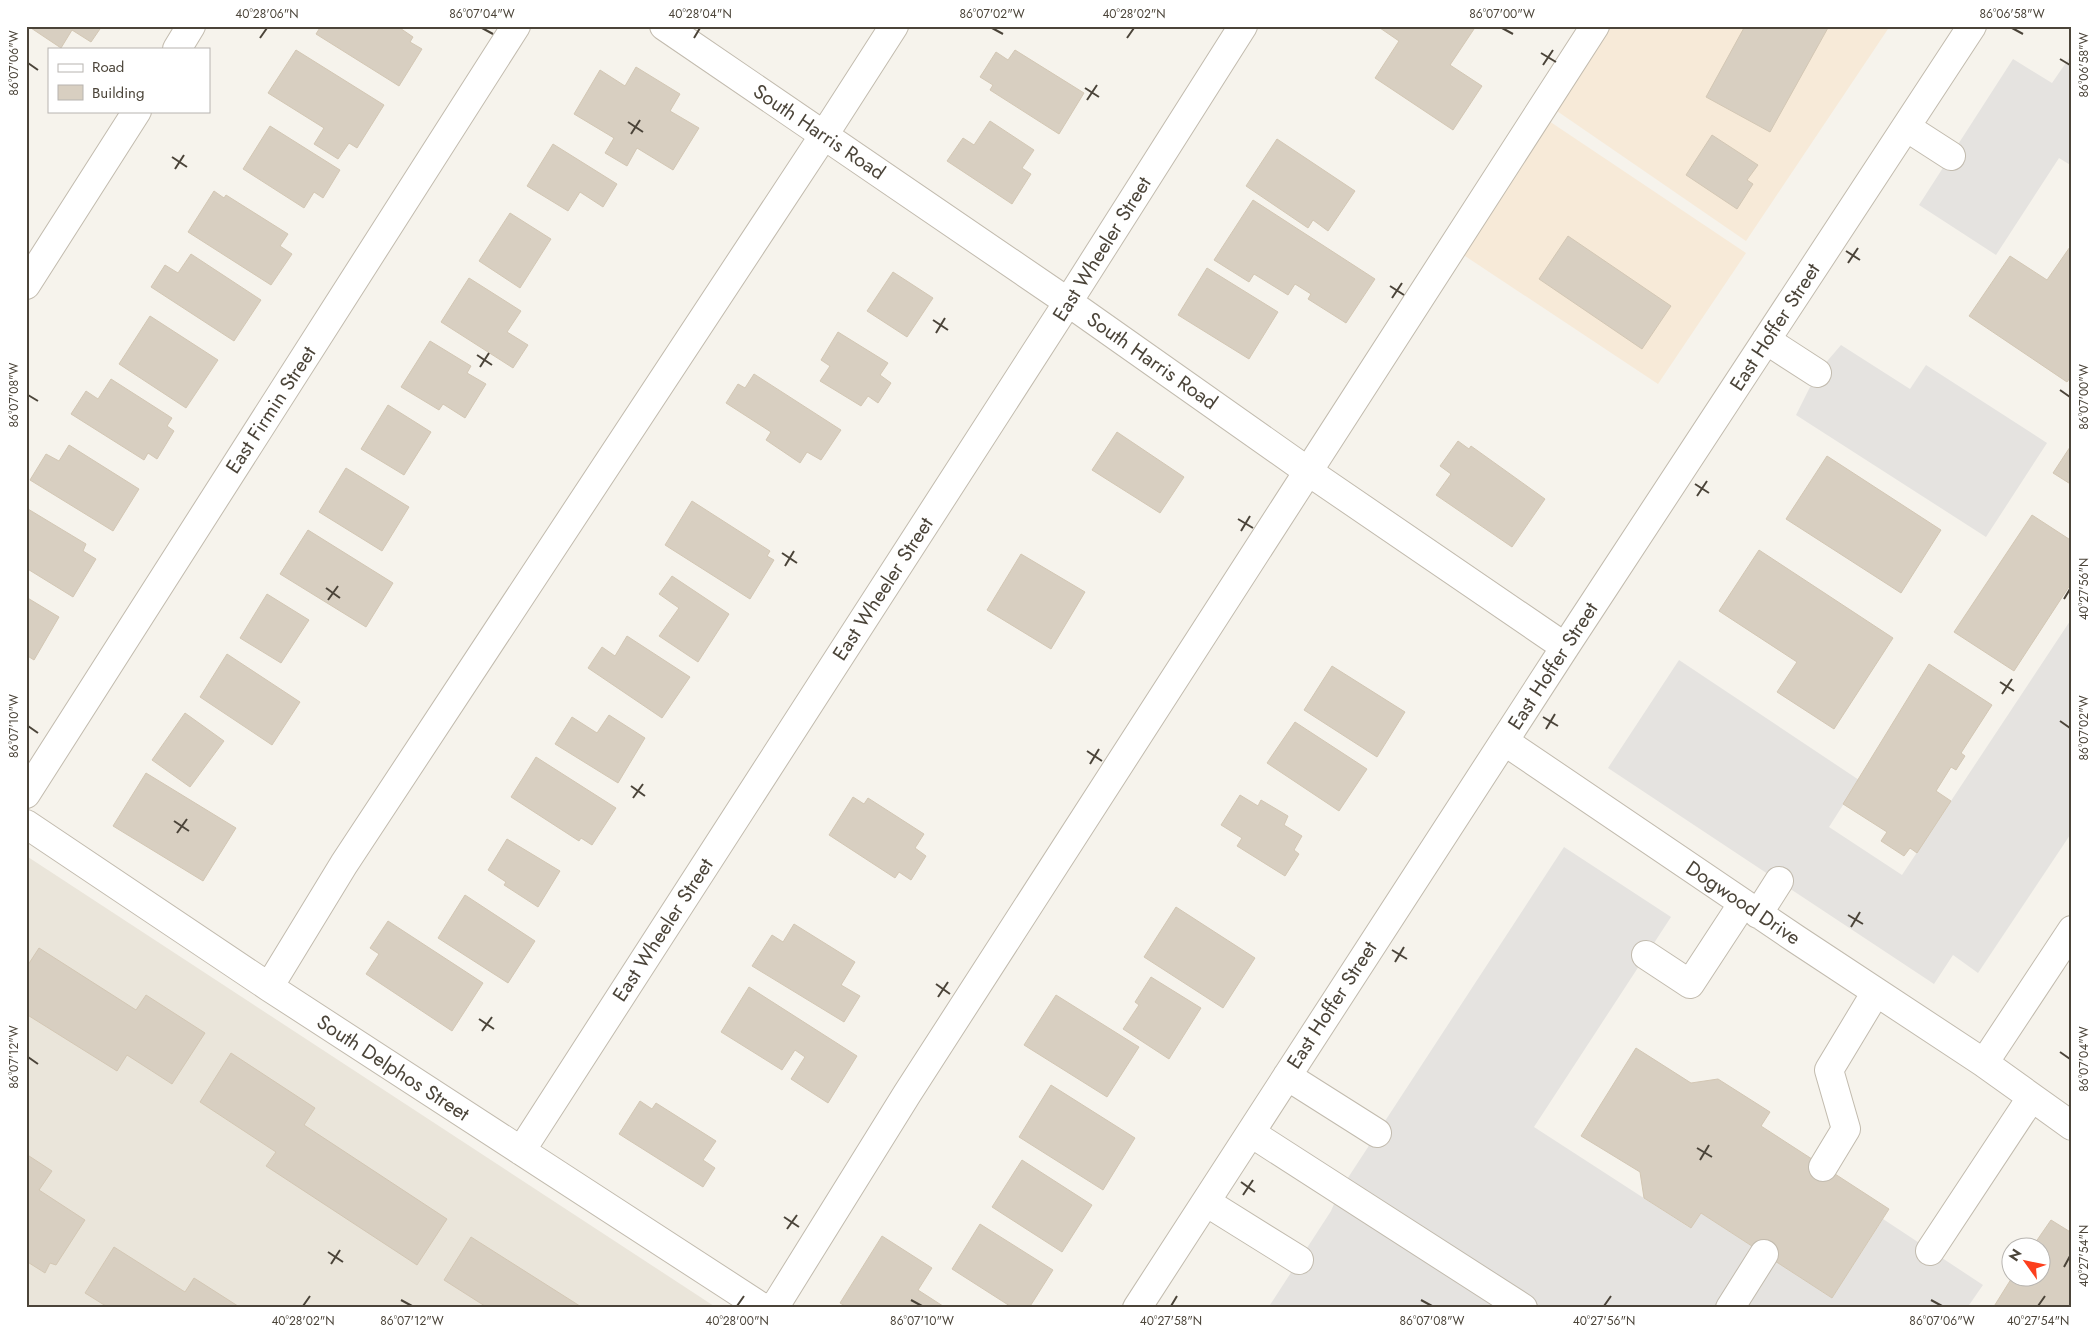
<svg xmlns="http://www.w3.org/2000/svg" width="2098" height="1334" viewBox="0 0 2098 1334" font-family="Jost,sans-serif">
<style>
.residential{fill:#eae5da}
.commercial{fill:#f7ead8}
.parking{fill:#e5e3e0}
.building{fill:#d8cfc1;stroke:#d3c7b4}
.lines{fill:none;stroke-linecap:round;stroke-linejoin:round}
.minor-casing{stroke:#c2bbae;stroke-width:30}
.minor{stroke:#fff;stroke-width:28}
.ticks{fill:none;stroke:#4b4439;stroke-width:2}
.labels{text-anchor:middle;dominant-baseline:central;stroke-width:4;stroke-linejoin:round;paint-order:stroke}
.street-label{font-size:20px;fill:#4b4439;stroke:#fff}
.neatline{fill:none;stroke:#4b4439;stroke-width:2}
.ticks-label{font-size:12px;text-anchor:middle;fill:#4b4439}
</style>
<rect width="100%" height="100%" fill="#f6f3ec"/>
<!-- residential -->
<path class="residential" d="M28,857L717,1308H26V860Z"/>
<!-- commercial -->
<path class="commercial" d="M1608,26H1890L1746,241L1554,109Z
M1546,119L1746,253L1658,384L1462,254Z"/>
<!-- parking -->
<path class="parking" d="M2072,54V166L2059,158L1996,255L1919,205L2013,59L2052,83Z
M1841,345L1910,389L1926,365L2047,443L1986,537L1796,415L1817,373Z
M2072,618V832L1978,973L1953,955L1934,984L1608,768L1679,660L1859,780L1829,827L1902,875Z
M1564,847L1671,917L1534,1127L1690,1228L1701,1213L1832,1298L1883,1219L1983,1285L1967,1308H1268L1331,1211L1340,1190Z"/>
<!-- building -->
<path class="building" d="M28,26H102L91,42L72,30L61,48Z
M321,26H397L413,37L410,42L422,49L399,86L316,34Z
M1382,26H1476L1450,65L1482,86L1453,130L1375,78L1399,41L1380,28Z
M1745,26H1829L1770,132L1706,97Z
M296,50L384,105L357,148L349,143L338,159L314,144L324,128L268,93Z
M1015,50L1084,93L1059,134L990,90L993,85L980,77L996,52L1008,60Z
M636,67L680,94L670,111L699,128L673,170L637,148L627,166L605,153L614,138L574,114L600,70L625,86Z
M990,121L1034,150L1022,168L1031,174L1012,204L947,161L963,138L974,145Z
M270,126L340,170L323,198L314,192L304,208L243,169Z
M1712,135L1758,165L1747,180L1753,184L1737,209L1686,175Z
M1277,139L1355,191L1328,231L1313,220L1308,228L1246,186Z
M553,144L617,184L603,207L580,192L568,211L527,186Z
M214,191L224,198L226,195L288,234L280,246L292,254L271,285L188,232Z
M1253,200L1375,279L1346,323L1308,299L1311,294L1295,284L1288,295L1254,274L1249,282L1214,260Z
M510,213L551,239L520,288L479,261Z
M1568,236L1671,306L1642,349L1539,279Z
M2072,244V375L2067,382L1969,316L2010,256L2047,280Z
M191,254L261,300L234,341L151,287L165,265L178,273Z
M1207,268L1278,312L1249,359L1178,315Z
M893,272L933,298L907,337L867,311Z
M469,278L521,311L507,332L528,345L513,368L441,322Z
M150,316L218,360L186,408L119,364Z
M838,332L888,363L880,375L891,383L878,403L868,396L861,406L820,381L830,366L821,360Z
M430,341L471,366L467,373L486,384L465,418L443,404L439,410L401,387Z
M754,374L841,430L821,460L807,452L800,463L766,440L771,432L726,403L738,384L745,388Z
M111,379L172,418L167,426L174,431L157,459L148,453L144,460L71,414L86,391L98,399Z
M388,405L431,432L404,475L361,449Z
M1117,432L1184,477L1160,513L1092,470Z
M1458,441L1469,449L1471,446L1545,499L1512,547L1436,495L1451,474L1440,466Z
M2072,444V485L2053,473Z
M69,445L139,489L113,531L30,480L46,454L59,461Z
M1827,456L1941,530L1901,593L1786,519Z
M346,468L409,507L382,551L319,512Z
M692,501L770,551L767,556L774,560L750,599L665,545Z
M28,509L86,544L83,551L96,559L73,597L26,568V512Z
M2032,515L2072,541V582L2014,671L1954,632Z
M308,530L393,583L366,627L280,574Z
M1759,550L1893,638L1834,729L1777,692L1797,662L1719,611Z
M1021,554L1085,592L1051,649L987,610Z
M672,576L729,614L698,662L659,636L679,608L659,594Z
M267,594L309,620L281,663L240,638Z
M26,597L59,617L34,660L26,655Z
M627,636L690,677L662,718L588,668L602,647L615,656Z
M227,654L300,702L272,745L200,697Z
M1929,664L1992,705L1961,753L1965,756L1956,770L1951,767L1936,791L1951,801L1917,853L1910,848L1904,856L1881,841L1887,832L1843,804Z
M1332,666L1405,712L1377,757L1304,710Z
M185,713L224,741L190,787L152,760Z
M609,715L645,738L618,783L555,744L572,717L597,733Z
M1295,722L1367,769L1339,811L1267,763Z
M536,757L616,808L592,845L581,838L579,841L511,797Z
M146,773L236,828L203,881L113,826Z
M1240,795L1258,806L1261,800L1288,816L1284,825L1302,836L1294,850L1299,854L1285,876L1237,846L1242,838L1221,825Z
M853,797L864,804L868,798L924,834L915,848L926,856L911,880L899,872L895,878L829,835Z
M507,839L560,871L538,907L504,885L506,882L488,870Z
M465,895L535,941L508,983L438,938Z
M1176,907L1255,958L1223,1008L1144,957Z
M388,921L483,983L452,1031L366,974L379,954L370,948Z
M794,924L855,962L841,985L860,996L844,1022L752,966L772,935L783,942Z
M39,948L136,1010L146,995L205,1033L172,1084L127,1055L117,1071L26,1014V968Z
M1151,977L1201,1008L1169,1059L1123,1029L1139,1005L1135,1002Z
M749,987L857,1056L828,1103L791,1079L805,1057L795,1050L782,1070L721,1032Z
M1056,995L1139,1047L1107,1097L1024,1045Z
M1636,1048L1691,1083L1718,1079L1770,1112L1761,1126L1889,1209L1832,1298L1701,1213L1691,1228L1644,1198L1640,1172L1581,1136Z
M231,1053L315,1108L304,1125L447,1219L417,1265L266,1166L276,1152L200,1102Z
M1051,1085L1135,1138L1103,1190L1019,1137Z
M640,1101L652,1109L656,1103L716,1141L703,1160L715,1168L703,1187L619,1134Z
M26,1154L52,1171L39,1190L85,1220L56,1265L50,1263L45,1273L26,1261Z
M1022,1160L1092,1205L1062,1252L992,1207Z
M2051,1220L2072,1233V1308H1993L2013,1276H2040V1246H2033Z
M980,1224L1053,1270L1029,1308H1013L952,1269Z
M882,1236L932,1268L918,1290L946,1308H848L840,1303Z
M471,1237L583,1308H488L444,1280Z
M114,1247L185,1292L194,1278L241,1308H109L85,1293Z"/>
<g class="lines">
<!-- minor casing -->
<g class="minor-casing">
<path id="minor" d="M664,26L1068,302L1309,472L1565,647
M177,49L191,26
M1906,127L1951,156
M26,285L137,111
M1766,340L1817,373
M1504,741L1796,939L1984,1063L2072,1126
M26,794L516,26
M26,824L269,987L763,1308
M1758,914L1779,881
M1646,955L1690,984L1743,903
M269,987L344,864L824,135L894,26
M1984,1063L2072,930
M1287,1076L1377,1133
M1251,1133L1523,1308
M521,1151L1068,302L1243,26
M1823,1167L1846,1129L1829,1070L1876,992
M1206,1202L1299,1260
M1930,1251L2031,1098
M774,1308L907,1094L1595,26
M1137,1308L1565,647L1972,26
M1730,1308L1764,1254"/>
</g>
<!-- minor -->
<use href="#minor" class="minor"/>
</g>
<!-- ticks -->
<path class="ticks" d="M482,28L493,34M992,28L1003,34M1502,28L1513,34M2012,28L2023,34M260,38L267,28M694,38L700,28M1127,38L1134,28M1541,53L1556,62M2060,59L2070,65M28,63L38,70M1543,65L1553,50M1085,88L1099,97M1087,100L1097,85M628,122L643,132M631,134L640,120M172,157L187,167M175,169L184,155M1846,251L1860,260M1848,263L1858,248M1390,286L1404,295M1392,298L1402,283M933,320L948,330M936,333L945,318M477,355L492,365M480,367L489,353M2060,390L2070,397M28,395L38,401M1695,484L1709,493M1697,496L1707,481M1238,519L1253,528M1241,531L1250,516M782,553L797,563M785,566L794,551M326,588L340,598M2064,599L2070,589M328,600L338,586M2000,682L2014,691M2002,694L2012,679M1543,717L1558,726M2060,721L2070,728M28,726L38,733M1546,729L1555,714M1087,751L1102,761M1090,764L1099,749M631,786L645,796M633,798L643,784M174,821L189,831M177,833L187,819M1848,915L1863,924M1851,927L1860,912M1392,950L1407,959M1395,962L1404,947M936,984L950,994M938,997L948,982M479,1019L494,1029M482,1031L492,1017M2060,1052L2070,1059M28,1057L38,1064M1697,1148L1712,1157M1700,1160L1709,1145M1241,1182L1255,1192M1243,1195L1253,1180M784,1217L799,1227M787,1229L797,1215M328,1252L343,1262M331,1264L340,1250M2064,1267L2070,1256M401,1300L412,1306M911,1300L922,1306M1421,1300L1432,1306M1931,1300L1942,1306M303,1306L310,1296M737,1306L744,1296M1171,1306L1177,1296M1604,1306L1611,1296M2038,1306L2045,1296"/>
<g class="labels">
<!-- street labels -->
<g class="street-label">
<text transform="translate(819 132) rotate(34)">South Harris Road</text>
<text transform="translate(1102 249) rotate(-58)">East Wheeler Street</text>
<text transform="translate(1775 327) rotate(-57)">East Hoffer Street</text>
<text transform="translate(1152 361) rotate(35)">South Harris Road</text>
<text transform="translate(271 410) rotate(-57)">East Firmin Street</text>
<text transform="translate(883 589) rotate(-57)">East Wheeler Street</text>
<text transform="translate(1553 666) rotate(-57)">East Hoffer Street</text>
<text transform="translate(1743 903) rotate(34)">Dogwood Drive</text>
<text transform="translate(663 930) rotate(-57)">East Wheeler Street</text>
<text transform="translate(1332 1005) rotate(-57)">East Hoffer Street</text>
<text transform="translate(393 1068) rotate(33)">South Delphos Street</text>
</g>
</g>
<!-- border -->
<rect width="2098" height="1334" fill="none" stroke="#ffffff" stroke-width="55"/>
<!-- legend -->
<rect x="48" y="48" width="162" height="65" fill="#ffffff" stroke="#b7b4b0"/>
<rect x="58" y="64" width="25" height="8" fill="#ffffff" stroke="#b7b4b0"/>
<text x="92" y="72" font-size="15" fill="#4b4439">Road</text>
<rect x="58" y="85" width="25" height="15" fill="#d8cfc1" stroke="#b7b4b0"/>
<text x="92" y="98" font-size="15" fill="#4b4439">Building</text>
<!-- north arrow -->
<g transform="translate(2026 1262) rotate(303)"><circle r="24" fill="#ffffff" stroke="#b7b4b0"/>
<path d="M0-4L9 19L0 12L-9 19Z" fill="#fc3f1d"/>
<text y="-8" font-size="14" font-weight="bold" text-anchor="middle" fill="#4b4439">N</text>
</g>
<rect x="28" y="28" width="2042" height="1278" class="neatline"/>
<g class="ticks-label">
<text x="267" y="18">40°28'06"N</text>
<text x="482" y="18">86°07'04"W</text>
<text x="700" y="18">40°28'04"N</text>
<text x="992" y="18">86°07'02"W</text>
<text x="1134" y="18">40°28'02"N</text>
<text x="1502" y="18">86°07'00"W</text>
<text x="2012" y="18">86°06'58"W</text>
<text transform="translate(14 63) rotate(-90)" y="4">86°07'06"W</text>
<text transform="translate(2084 65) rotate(-90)" y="4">86°06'58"W</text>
<text transform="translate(14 395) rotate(-90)" y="4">86°07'08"W</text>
<text transform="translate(2084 397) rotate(-90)" y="4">86°07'00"W</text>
<text transform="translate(2084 589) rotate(-90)" y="4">40°27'56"N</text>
<text transform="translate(14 726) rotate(-90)" y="4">86°07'10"W</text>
<text transform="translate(2084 728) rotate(-90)" y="4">86°07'02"W</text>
<text transform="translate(14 1057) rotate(-90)" y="4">86°07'12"W</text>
<text transform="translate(2084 1059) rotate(-90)" y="4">86°07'04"W</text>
<text transform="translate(2084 1256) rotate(-90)" y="4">40°27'54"N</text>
<text x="303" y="1325">40°28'02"N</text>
<text x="412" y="1325">86°07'12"W</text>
<text x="737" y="1325">40°28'00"N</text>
<text x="922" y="1325">86°07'10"W</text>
<text x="1171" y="1325">40°27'58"N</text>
<text x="1432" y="1325">86°07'08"W</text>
<text x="1604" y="1325">40°27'56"N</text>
<text x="1942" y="1325">86°07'06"W</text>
<text x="2038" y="1325">40°27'54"N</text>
</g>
</svg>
